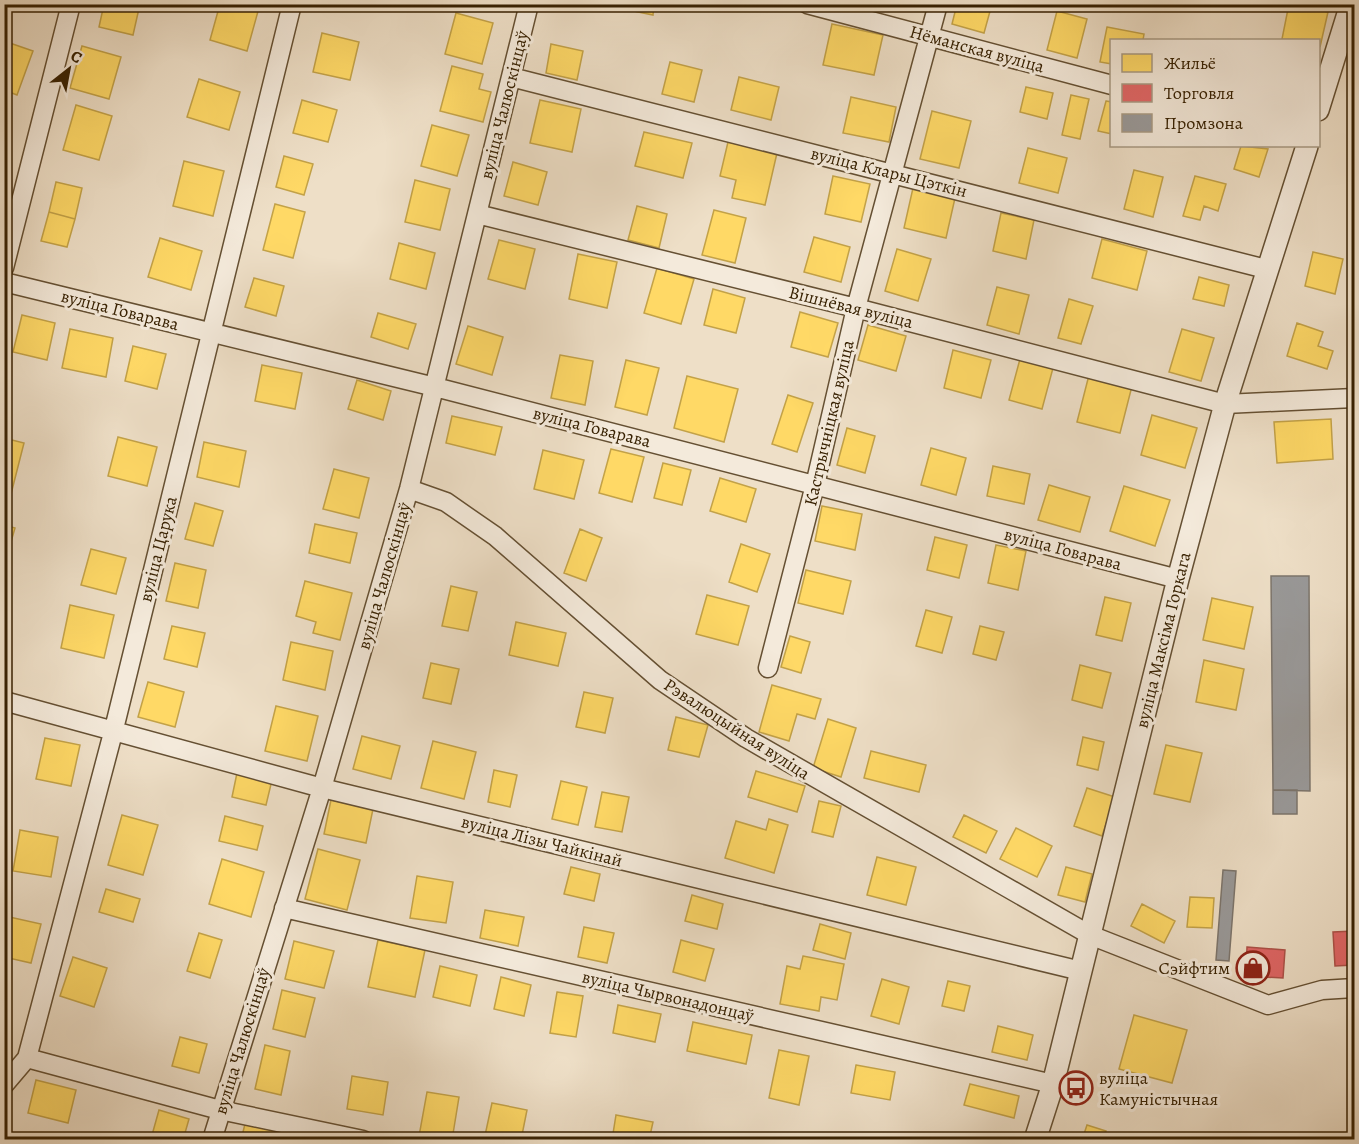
<svg xmlns="http://www.w3.org/2000/svg" width="1359" height="1144" viewBox="0 0 1359 1144" font-family="Alegreya,serif">
<style>
.homes{fill:#ffd966;stroke:#c3a248;stroke-width:1.5}
.shops{fill:#e06666;stroke:#ad5148;stroke-width:1.5}
.industry{fill:#999;stroke:#7c756c;stroke-width:1.5}
.lines{fill:none;stroke-linecap:round;stroke-linejoin:round}
.minor-casing{stroke:#655033;stroke-width:21}
.tertiary-casing{stroke:#655033;stroke-width:24}
.minor{stroke:#f4eadb;stroke-width:18}
.tertiary{stroke:#f4eadb;stroke-width:21}
.labels{text-anchor:middle;dominant-baseline:central;stroke-width:6;stroke-linejoin:round;paint-order:stroke}
.street-label{font-size:18px;fill:#372102;stroke:#f4eadb}
.poi-label{font-size:18px;fill:#372102;stroke:#f4eadb;text-anchor:end}
</style>
<rect width="100%" height="100%" fill="#eedfc7"/>
<filter id="stains"><feTurbulence type="fractalNoise" baseFrequency=".00333" numOctaves="4"/><feColorMatrix values="0 0 0 0 .2 0 0 0 0 .09 0 0 0 0 .02 0 0 0 .5 -.17"/></filter>
<radialGradient id="worn" r=".72"><stop offset=".6" stop-color="#630" stop-opacity="0"/><stop offset="1" stop-color="#630" stop-opacity=".3"/></radialGradient>
<!-- homes -->
<path class="homes" d="M104,4H140L133,35L99,27Z
M220,4H260L247,51L210,40Z
M629,4H654L653,15L628,10Z
M957,4H992L984,33L952,24Z
M1289,4L1328,12L1320,47L1318,40L1282,39Z
M1057,11L1087,19L1077,58L1047,50Z
M456,13L493,23L482,64L445,54Z
M832,24L883,35L874,75L823,65Z
M1107,27L1144,34L1143,40H1112V64L1100,62Z
M322,33L359,42L350,80L313,72Z
M4,41L33,51L17,95L4,90Z
M551,44L583,51L577,80L546,73Z
M82,46L121,57L109,99L70,88Z
M670,62L702,70L694,102L662,94Z
M452,66L483,74L479,89L491,92L483,122L440,111Z
M739,77L779,87L771,120L731,110Z
M199,79L240,92L229,130L187,117Z
M1026,87L1053,93L1047,119L1020,112Z
M1071,95L1089,99L1080,139L1062,135Z
M851,97L896,107L889,142L843,133Z
M302,100L337,110L328,142L293,133Z
M540,100L581,109L572,152L530,143Z
M1106,101L1112,102V134L1098,131Z
M76,105L112,116L99,160L63,150Z
M932,111L971,121L959,168L920,159Z
M432,125L469,135L457,176L421,166Z
M644,132L692,143L683,178L635,166Z
M728,142L777,153L765,205L732,198L736,180L720,176Z
M1241,146L1268,149L1259,177L1234,169Z
M1028,148L1067,158L1058,193L1019,183Z
M284,156L313,164L304,195L276,187Z
M184,161L224,171L213,216L173,206Z
M513,162L547,172L538,205L504,196Z
M1134,170L1163,177L1153,217L1124,209Z
M833,176L870,184L861,222L825,214Z
M1195,176L1226,184L1218,211L1204,206L1200,220L1183,216Z
M415,180L450,189L440,230L405,222Z
M56,182L82,188L75,219L49,212Z
M913,188L955,198L946,238L904,228Z
M275,204L305,212L293,258L263,250Z
M637,206L667,214L659,248L628,240Z
M714,210L746,218L735,263L702,255Z
M49,212L75,219L67,247L41,241Z
M1001,213L1034,220L1026,259L993,251Z
M814,237L850,247L841,282L804,272Z
M160,238L202,251L191,290L148,277Z
M1102,239L1147,251L1137,290L1092,278Z
M499,240L535,249L525,289L488,279Z
M399,243L435,253L426,289L390,279Z
M897,249L931,259L918,301L885,291Z
M1313,252L1343,259L1335,294L1305,286Z
M578,254L617,262L607,308L569,299Z
M657,268L694,279L681,324L644,313Z
M1199,277L1229,285L1224,306L1193,299Z
M254,278L284,286L276,316L245,307Z
M997,287L1029,295L1019,334L987,325Z
M713,289L745,298L736,333L704,325Z
M1069,299L1093,306L1081,344L1058,338Z
M800,312L838,323L828,357L791,347Z
M378,313L416,324L408,349L371,337Z
M22,315L55,323L47,360L13,352Z
M1297,323L1323,332L1318,346L1333,351L1327,369L1287,356Z
M868,325L906,336L896,371L858,360Z
M468,326L503,337L492,375L456,364Z
M70,329L113,338L106,377L62,368Z
M1182,329L1214,338L1201,381L1169,372Z
M133,346L166,354L157,389L125,381Z
M953,350L991,360L981,398L944,388Z
M560,355L593,361L585,405L551,398Z
M1020,359L1053,368L1042,409L1009,400Z
M626,360L659,368L647,415L615,407Z
M262,365L302,373L295,409L255,401Z
M1089,375L1132,386L1120,433L1077,422Z
M687,376L738,389L724,442L674,428Z
M357,380L391,391L383,420L348,409Z
M788,395L813,403L797,452L772,444Z
M1152,415L1197,428L1185,468L1141,455Z
M452,416L502,427L495,455L446,443Z
M1331,419L1333,459L1277,463L1274,422Z
M847,428L875,436L865,473L837,465Z
M118,437L157,447L147,486L108,476Z
M4,438L24,443L11,494L4,492Z
M204,442L246,451L239,487L197,477Z
M931,448L966,458L956,495L921,485Z
M611,449L644,457L632,502L599,493Z
M543,450L584,460L574,499L534,489Z
M663,463L691,470L682,505L654,498Z
M993,466L1030,474L1024,504L987,496Z
M334,469L369,478L359,518L323,509Z
M720,478L756,489L746,522L710,511Z
M1049,485L1090,497L1080,532L1038,520Z
M1124,486L1170,500L1155,546L1110,531Z
M195,503L223,511L213,546L185,539Z
M822,506L862,514L855,550L815,541Z
M315,524L357,533L350,563L309,553Z
M4,525L15,528L4,566Z
M580,529L602,538L586,581L564,573Z
M935,537L967,545L959,578L927,570Z
M741,544L770,554L757,592L729,582Z
M996,545L1026,551L1018,590L988,583Z
M91,549L126,558L116,594L81,585Z
M175,563L206,570L198,608L166,601Z
M806,570L851,581L843,614L798,603Z
M305,581L352,593L340,640L313,633L316,622L296,616Z
M451,586L477,592L468,631L442,626Z
M707,595L749,606L738,645L696,634Z
M1105,597L1131,603L1122,641L1096,635Z
M1212,598L1253,607L1244,649L1203,640Z
M70,605L114,615L104,658L61,648Z
M926,610L952,617L942,653L916,646Z
M516,622L566,633L558,666L509,655Z
M172,626L205,633L197,667L164,659Z
M980,626L1004,632L996,660L973,654Z
M790,636L810,642L801,673L781,667Z
M291,642L333,651L325,690L283,680Z
M1204,660L1244,669L1236,710L1196,702Z
M431,663L459,669L451,704L423,698Z
M1080,665L1111,673L1102,708L1072,700Z
M148,682L184,692L175,727L138,717Z
M772,685L821,699L815,719L797,714L789,741L759,732Z
M584,692L613,698L605,733L576,727Z
M276,706L318,716L307,761L265,751Z
M676,717L708,725L699,757L668,750Z
M828,719L856,728L841,777L813,768Z
M362,736L400,746L391,779L353,769Z
M1083,737L1104,742L1098,770L1077,765Z
M45,738L80,745L71,786L36,779Z
M433,741L476,752L464,799L421,788Z
M1166,745L1202,753L1190,802L1154,794Z
M871,751L926,765L919,792L864,778Z
M494,770L517,775L510,807L488,802Z
M756,771L805,786L797,812L748,797Z
M237,773L272,780L266,805L232,797Z
M561,781L587,787L578,825L552,819Z
M1087,788L1115,797L1102,836L1074,826Z
M602,792L629,797L622,832L595,827Z
M331,800L373,809L366,843L324,834Z
M819,801L841,806L833,837L812,832Z
M122,815L158,825L143,875L108,865Z
M964,815L997,831L986,853L953,837Z
M225,816L263,826L257,850L219,841Z
M769,819L788,825L774,873L725,858L736,821L766,830Z
M1016,828L1052,846L1037,877L1000,859Z
M20,830L58,837L51,877L13,871Z
M318,849L360,860L347,910L305,899Z
M877,857L916,867L906,905L867,895Z
M222,859L264,872L251,917L209,904Z
M571,867L600,874L594,901L564,894Z
M1066,867L1092,874L1085,902L1058,895Z
M417,876L453,882L446,923L410,918Z
M106,889L140,899L133,922L99,912Z
M692,895L723,904L717,929L685,921Z
M1190,897L1214,898L1212,928L1187,927Z
M1142,904L1175,921L1164,943L1131,926Z
M485,910L524,917L518,946L480,938Z
M5,916L41,924L31,963L4,957Z
M820,924L851,933L845,959L813,950Z
M584,927L614,933L607,963L578,957Z
M199,933L222,940L210,978L187,971Z
M378,940L425,950L415,997L368,987Z
M681,940L714,949L705,981L673,972Z
M294,941L334,951L324,988L285,979Z
M803,956L844,964L837,1000L821,997L819,1011L780,1004L787,966L800,969Z
M73,957L107,968L94,1007L60,996Z
M440,966L477,975L470,1006L433,997Z
M501,977L531,985L524,1016L494,1009Z
M882,979L909,987L899,1024L871,1016Z
M948,981L970,986L964,1011L942,1006Z
M282,990L315,998L305,1037L273,1029Z
M557,992L583,996L576,1037L550,1033Z
M618,1005L661,1014L655,1042L613,1033Z
M1134,1015L1187,1030L1172,1083L1119,1069Z
M693,1022L752,1035L746,1064L687,1051Z
M998,1026L1033,1035L1027,1060L992,1052Z
M180,1037L207,1044L199,1073L172,1066Z
M265,1045L290,1051L281,1095L255,1089Z
M779,1050L809,1056L799,1105L769,1098Z
M856,1065L895,1072L890,1100L851,1093Z
M352,1076L388,1082L383,1115L347,1109Z
M36,1080L76,1090L68,1123L28,1113Z
M970,1084L1019,1096L1014,1118L964,1105Z
M427,1092L459,1097L452,1140L419,1136Z
M492,1103L527,1110L521,1140H484Z
M159,1110L189,1119L183,1140H168L152,1135Z
M616,1115L653,1122L649,1140H612Z
M245,1124L289,1134L287,1140H241Z
M1087,1125L1106,1131L1103,1140H1082Z"/>
<!-- shops -->
<path class="shops" d="M1354,931V965L1335,966L1333,932Z
M1247,947L1285,950L1283,978L1246,976Z"/>
<!-- industry -->
<path class="industry" d="M1271,576H1309L1310,791L1273,790Z
M1273,790H1297V814H1273Z
M1223,870L1236,871L1229,961L1216,960Z"/>
<g class="lines">
<!-- minor casing -->
<g class="minor-casing">
<path id="minor" d="M807,4L1112,85
M511,77L1266,269
M477,214L856,308L1225,404L1354,398
M4,268L71,4
M4,282L435,387L1178,579
M409,489L446,502L495,536L660,680L746,738L1090,935L1268,1005L1322,990L1354,988
M768,668L815,485L856,308L938,4
M4,701L322,788L1081,971
M284,908L1053,1084
M27,1058L220,1110L363,1140
M4,1085L27,1058L114,729L292,4
M212,1140L322,788L409,489L529,4"/>
</g>
<!-- tertiary casing -->
<g class="tertiary-casing">
<path id="tertiary" d="M1318,110L1351,4
M1035,1140L1053,1084L1178,579L1225,404L1307,146"/>
</g>
<!-- minor -->
<use href="#minor" class="minor"/>
<!-- tertiary -->
<use href="#tertiary" class="tertiary"/>
</g>
<!-- icons -->
<defs>
<g id="shop-ring" transform="scale(1.725)"><circle r="9.5" fill="#f4eadb" stroke="#8f2418" stroke-width="1.5"/><path d="M-5-2.5h2.3a2.7 3.5 0 0 1 5.4 0H5L5.5 6h-11ZM-1.5-2.5h3a1.5 2.3 0 0 0-3 0Z" fill="#8f2418"/></g>
<g id="bus-ring" transform="scale(1.725)"><circle r="9.5" fill="#f4eadb" stroke="#8f2418" stroke-width="1.5"/><path d="M-5-6H5V4H4V6H2V4H-2V6H-4V4H-5ZM-3.5-4V0h7V-4ZM-3.5 1.2v1.5H-2V1.2ZM2 1.2v1.5H3.5V1.2Z" fill="#8f2418"/></g>
</defs>
<g fill-rule="evenodd">
<use href="#shop-ring" x="1253" y="968"/>
<use href="#bus-ring" x="1076" y="1088"/>
</g>
<g class="labels">
<!-- street labels -->
<g class="street-label">
<text transform="translate(977 49) rotate(15)">Нёманская вуліца</text>
<text transform="translate(504 105) rotate(-76)">вуліца Чалюскінцаў</text>
<text transform="translate(889 172) rotate(14)">вуліца Клары Цэткін</text>
<text transform="translate(851 307) rotate(14)">Вішнёвая вуліца</text>
<text transform="translate(120 310) rotate(14)">вуліца Говарава</text>
<text transform="translate(829 423) rotate(-77)">Кастрычніцкая вуліца</text>
<text transform="translate(592 427) rotate(14)">вуліца Говарава</text>
<text transform="translate(158 549) rotate(-76)">вуліца Царука</text>
<text transform="translate(1063 549) rotate(15)">вуліца Говарава</text>
<text transform="translate(384 576) rotate(-74)">вуліца Чалюскінцаў</text>
<text transform="translate(1163 640) rotate(-76)">вуліца Максіма Горкага</text>
<text transform="translate(737 729) rotate(33)">Рэвалюцыйная вуліца</text>
<text transform="translate(542 841) rotate(14)">вуліца Лізы Чайкінай</text>
<text transform="translate(668 996) rotate(13)">вуліца Чырвонадонцаў</text>
<text transform="translate(242 1041) rotate(-73)">вуліца Чалюскінцаў</text>
</g>
<!-- poi labels -->
<g class="poi-label">
<text x="1230" y="968">Сэйфтим</text>
<text x="1099" y="1078" text-anchor="start">вуліца<tspan x="1099" dy="21">Камуністычная</tspan></text>
</g>
</g>
<!-- margin -->
<rect width="1359" height="1144" fill="none" stroke="#eedfc7" stroke-width="24"/>
<rect x="6" y="6" width="1347" height="1132" fill="none" stroke="#372102" stroke-width="3"/>
<rect x="12" y="12" width="1335" height="1120" fill="none" stroke="#372102" stroke-width="1.5"/>
<!-- legend -->
<rect x="1110" y="39" width="210" height="108" fill="#f4eadb" stroke="#a89a84" stroke-width="1.5"/>
<rect x="1122" y="54" width="30" height="18" fill="#ffd966" stroke="#a89a84" stroke-width="1.5"/>
<text x="1164" y="69" font-size="18" fill="#372102">Жильё</text>
<rect x="1122" y="84" width="30" height="18" fill="#e06666" stroke="#a89a84" stroke-width="1.5"/>
<text x="1164" y="99" font-size="18" fill="#372102">Торговля</text>
<rect x="1122" y="114" width="30" height="18" fill="#999999" stroke="#a89a84" stroke-width="1.5"/>
<text x="1164" y="129" font-size="18" fill="#372102">Промзона</text>
<!-- north arrow -->
<g transform="translate(69 69) rotate(31)" stroke="#f4eadb" stroke-width="4.5" paint-order="stroke">
<path d="M0-4.5L10 22L0 15L-10 22Z" fill="#372102"/>
<text y="-9" font-size="16" font-weight="bold" text-anchor="middle" fill="#372102">С</text>
</g>
<rect width="100%" height="100%" filter="url(#stains)"/>
<rect width="100%" height="100%" fill="url(#worn)"/>
</svg>
